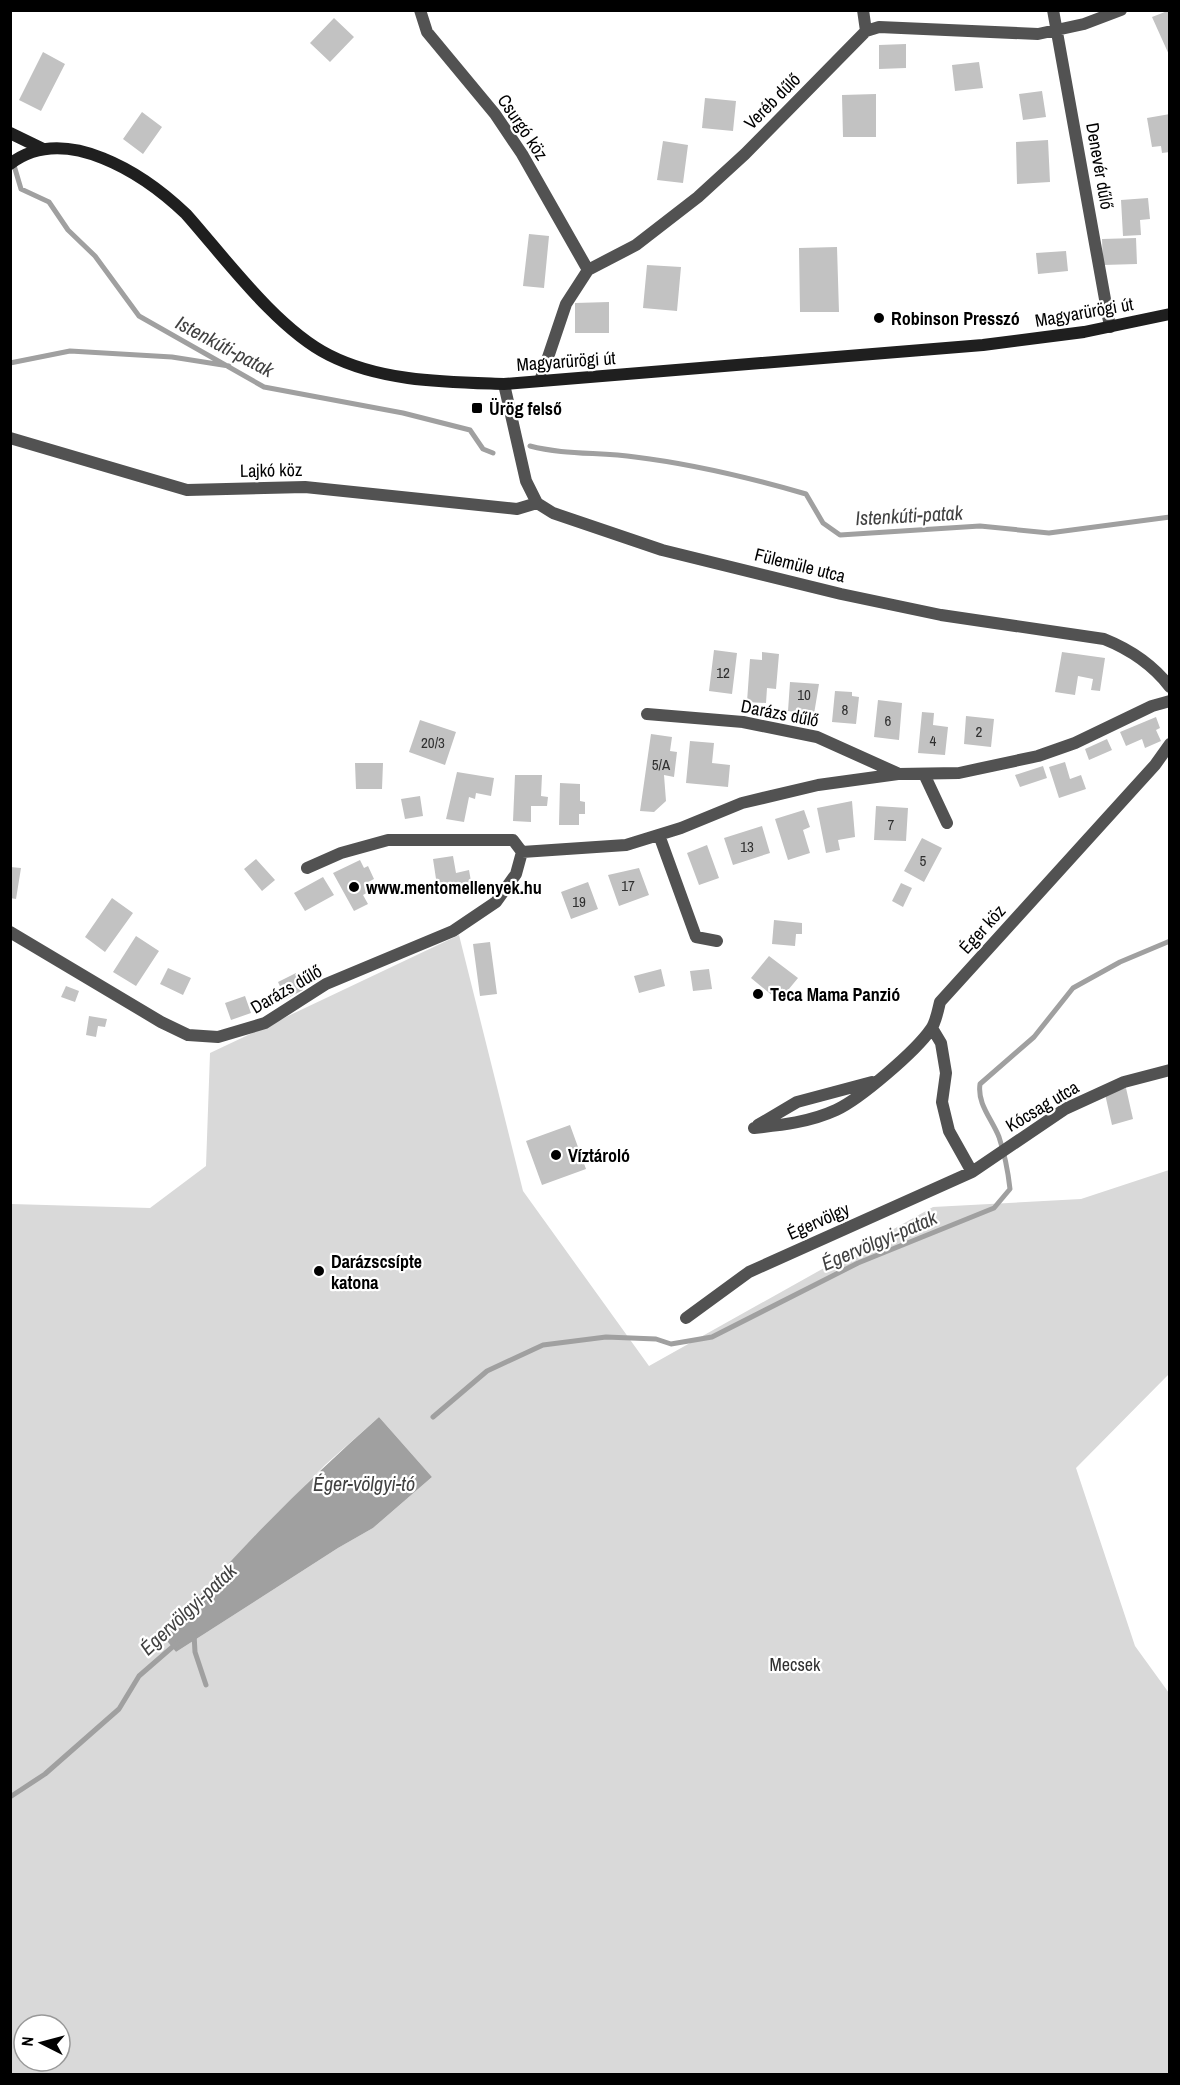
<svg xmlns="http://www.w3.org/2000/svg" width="1180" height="2085" viewBox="0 0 1180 2085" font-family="'Archivo Narrow',sans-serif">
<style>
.green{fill:#d9d9d9;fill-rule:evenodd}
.water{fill:#a0a0a0}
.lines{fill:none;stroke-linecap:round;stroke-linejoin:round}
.stream{stroke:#a0a0a0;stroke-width:5}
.building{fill:#c2c2c2}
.street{stroke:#525252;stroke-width:12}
.secondary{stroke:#1f1f1f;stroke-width:12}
.poi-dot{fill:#000;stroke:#fff;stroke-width:2}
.labels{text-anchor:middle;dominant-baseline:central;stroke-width:4.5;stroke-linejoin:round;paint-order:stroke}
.number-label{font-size:15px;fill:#303030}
.street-label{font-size:18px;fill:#000;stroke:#fff}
.poi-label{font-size:18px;font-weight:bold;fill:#000;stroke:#fff;text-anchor:start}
.park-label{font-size:18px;fill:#303030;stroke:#fff}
.water-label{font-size:20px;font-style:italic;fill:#414141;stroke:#fff}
</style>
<rect width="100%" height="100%" fill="#fff"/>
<!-- green -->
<path class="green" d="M459,935L523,1191L649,1366L933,1207L1081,1199L1169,1170V1374L1076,1468L1135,1646L1169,1693V2074H11V1204L150,1208L206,1166L210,1053ZM379,1417L432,1477L373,1528L338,1548L176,1652L165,1637L210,1583L325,1465ZM24,2025H60V2061H24Z"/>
<!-- water -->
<path class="water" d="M379,1417L432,1477L373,1528L338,1548L176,1652L164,1637C230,1558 302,1485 379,1417Z"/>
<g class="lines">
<!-- stream -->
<path class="stream" d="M13,162L21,189L49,202L68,230L95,256L139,316L264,387L403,413L470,430L483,449L493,453
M10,363L70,351L172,357L229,366
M530,446C564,455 600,452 635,457C692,464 751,478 806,494L823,523L840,535L980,526L1049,533L1170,517
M433,1417L487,1371L543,1345L606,1337L656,1339L671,1344L712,1337L858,1263L994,1208L1010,1189C1008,1171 1005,1155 999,1137C992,1119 977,1104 980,1084L1034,1037L1073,988L1120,962L1170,941
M194,1634L195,1652L206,1685
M10,1797L45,1774L119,1709L139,1676L177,1643"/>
</g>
<!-- building -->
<path class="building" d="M1170,10V57L1152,17Z
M334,18L354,37L330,62L310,43Z
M906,44V68L879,69V45Z
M43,52L65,64L41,111L19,100Z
M979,62L983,88L955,91L952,65Z
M1042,91L1046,117L1023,120L1019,94Z
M876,94V137H843L842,95Z
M705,98L736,101L733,131L702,128Z
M142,112L162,127L143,154L123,139Z
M1170,114V152L1162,153L1161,146L1152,147L1147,118Z
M1048,140L1050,182L1017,184L1016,142Z
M663,141L688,145L683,183L657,180Z
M1148,198L1150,219L1140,220L1141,235L1123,236L1121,200Z
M529,234L549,236L544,288L523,286Z
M1136,238L1137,264L1103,265L1102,239Z
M837,247L839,312H800L799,248Z
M1066,251L1068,271L1038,274L1036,253Z
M647,265L681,267L677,311L643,308Z
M609,302V333H575V303Z
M714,650L737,653L732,694L709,691Z
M762,652L779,654L776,689L767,688L766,703L747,702L750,659L762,660Z
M1062,652L1105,658L1100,691L1091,690L1093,679L1078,676L1075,695L1055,692Z
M790,682L819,684L814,714L788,711Z
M835,691L852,692V696L859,697L856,724L832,722Z
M878,700L902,703L899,740L874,737Z
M922,712L934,713L933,725L948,727L945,755L918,753Z
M966,716L994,719L991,747L964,744Z
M1156,717L1160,728L1156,730L1161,741L1145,748L1142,739L1126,746L1120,732Z
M420,720L456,732L445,765L409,752Z
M651,734L672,737L670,751L677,752L674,777L664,775L666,801L654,812L640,811Z
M1107,739L1112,750L1089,760L1085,749Z
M690,741L714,743L712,763L730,765L728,787L686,783Z
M1065,762L1070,779L1081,775L1086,789L1059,798L1049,767Z
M355,763H383L382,789H356Z
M1043,766L1047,778L1020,787L1015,775Z
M457,772L494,778L491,796L476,793L475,799L469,797L464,822L446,819Z
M515,775H542L541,796L548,797L547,806H531V822L513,821Z
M560,783L580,784V801L585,802V814H579V825H559Z
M420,796L423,816L405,819L401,799Z
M852,801L855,837L838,840L840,850L826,853L817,808Z
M876,806L908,808L906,841L874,840Z
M804,810L810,827L803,830L810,853L788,860L775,819Z
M762,826L770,853L733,865L724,838Z
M922,838L942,848L924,882L904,871Z
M707,845L719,878L699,885L687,853Z
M453,856L456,873L469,870L472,887L438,892L433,859Z
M256,859L275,880L262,891L244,869Z
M360,860L364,868L368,866L374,879L366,883L370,891L363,895L368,904L354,911L333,873Z
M10,867L21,868L16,899L10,898Z
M639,868L649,895L619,906L608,875Z
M323,877L334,895L305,911L294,893Z
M588,882L598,909L571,919L561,892Z
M901,883L912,888L903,907L892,901Z
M112,898L133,913L105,952L85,937Z
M774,920L802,923V934H796L795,946L772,944Z
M136,936L159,951L136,986L113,972Z
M490,942L497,994L480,996L473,944Z
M769,956L798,978L779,1001L751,978Z
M168,968L191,978L183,995L160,984Z
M661,969L665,986L639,993L634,976Z
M709,969L712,989L693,991L690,971Z
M296,973L303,990L286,999L278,982Z
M66,986L79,991L75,1002L61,997Z
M245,996L251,1013L231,1020L225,1003Z
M89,1016L107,1019L105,1027L98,1026L96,1037L86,1035Z
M1126,1088L1133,1119L1112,1125L1105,1094Z
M570,1125L586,1169L542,1185L526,1141Z"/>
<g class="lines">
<!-- street -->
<path class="street" d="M420,10L427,32L495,114L522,154L588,270
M863,10L866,31
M1053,10L1110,327
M540,381L566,304L588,270L636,245L698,197L745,154L866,31L879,27L1038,34L1084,24L1121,10
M504,384L526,481L537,503L553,513L662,550L841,594L941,615L1104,639C1129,649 1153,665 1170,687
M10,438L187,490L305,487L517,509L537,503
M647,714L743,722L817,737L897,773
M924,774L947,823
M659,835L696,937L717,941
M522,852L626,845L681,828L742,803L818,785L898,774L959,773L1038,756L1075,743L1152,706L1170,701
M10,932L161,1022L188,1035L218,1037L265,1023L326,984L453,931L496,902L516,874L522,852L513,840H388L341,853L307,868
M932,1028L941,1043L946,1073L942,1102L949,1131L972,1172
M758,1125L797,1102L872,1082
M754,1128C782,1125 810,1122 836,1110C860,1099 916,1051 931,1029C936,1022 938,1010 940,1002L1155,765L1170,744
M686,1318L749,1272L972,1172L1065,1109L1124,1082L1170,1070"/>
<!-- secondary -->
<path class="secondary" d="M10,133L43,149
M10,164C65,122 144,174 186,214C225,258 277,329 329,355C382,382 446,382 504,384L983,345L1084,332L1170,314"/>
</g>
<!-- markers -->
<g class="poi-dot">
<circle cx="879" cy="318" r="6"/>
<rect x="471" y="402" width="12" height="12" rx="3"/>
<circle cx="354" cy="887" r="6"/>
<circle cx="758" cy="994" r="6"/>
<circle cx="556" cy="1155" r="6"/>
<circle cx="319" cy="1271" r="6"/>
</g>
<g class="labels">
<!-- number labels -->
<g class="number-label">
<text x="723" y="672">12</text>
<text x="804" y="694">10</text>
<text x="845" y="709">8</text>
<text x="888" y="720">6</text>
<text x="979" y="731">2</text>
<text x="933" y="740">4</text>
<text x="433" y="742">20/3</text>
<text x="661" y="764">5/A</text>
<text x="891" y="824">7</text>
<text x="747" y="846">13</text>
<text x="923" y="860">5</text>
<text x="628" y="885">17</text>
<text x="579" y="901">19</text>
</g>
<!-- street labels -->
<g class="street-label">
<text transform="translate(772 101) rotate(-45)">Veréb dűlő</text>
<text transform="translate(523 127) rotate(56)">Csurgó köz</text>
<text transform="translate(1100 166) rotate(80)">Denevér dűlő</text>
<text transform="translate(1084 312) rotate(-10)">Magyarürögi út</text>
<text transform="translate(566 361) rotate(-4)">Magyarürögi út</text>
<text transform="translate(271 470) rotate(-1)">Lajkó köz</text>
<text transform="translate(800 565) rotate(14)">Fülemüle utca</text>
<text transform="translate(780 713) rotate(11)">Darázs dűlő</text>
<text transform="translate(982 929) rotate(-48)">Éger köz</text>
<text transform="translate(286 989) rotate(-30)">Darázs dűlő</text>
<text transform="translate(1042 1106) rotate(-31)">Kócsag utca</text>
<text transform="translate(818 1221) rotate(-24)">Égervölgy</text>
</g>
<!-- poi labels -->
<g class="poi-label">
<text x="891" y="318">Robinson Presszó</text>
<text x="489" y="408">Ürög felső</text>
<text x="366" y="887">www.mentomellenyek.hu</text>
<text x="770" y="994">Teca Mama Panzió</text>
<text x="568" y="1155">Víztároló</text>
<text x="331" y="1261">Darázscsípte<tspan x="331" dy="21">katona</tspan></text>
</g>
<!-- park labels -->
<g class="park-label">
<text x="795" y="1664">Mecsek</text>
</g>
<!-- water labels -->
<g class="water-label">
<text transform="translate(225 346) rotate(28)">Istenkúti-patak</text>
<text transform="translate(909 515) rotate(-3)">Istenkúti-patak</text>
<text transform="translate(879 1240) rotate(-23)">Égervölgyi-patak</text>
<text x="364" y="1483">Éger-völgyi-tó</text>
<text transform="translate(188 1609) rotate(-43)">Égervölgyi-patak</text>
</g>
</g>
<!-- border -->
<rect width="1180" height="2085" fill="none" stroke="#000000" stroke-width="24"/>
<!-- north arrow -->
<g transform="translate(42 2043) rotate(276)"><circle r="28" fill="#ffffff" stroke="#999999" stroke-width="1.5"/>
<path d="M0-4.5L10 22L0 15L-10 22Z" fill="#000000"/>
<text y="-9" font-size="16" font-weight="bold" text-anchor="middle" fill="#000000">N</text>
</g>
</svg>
